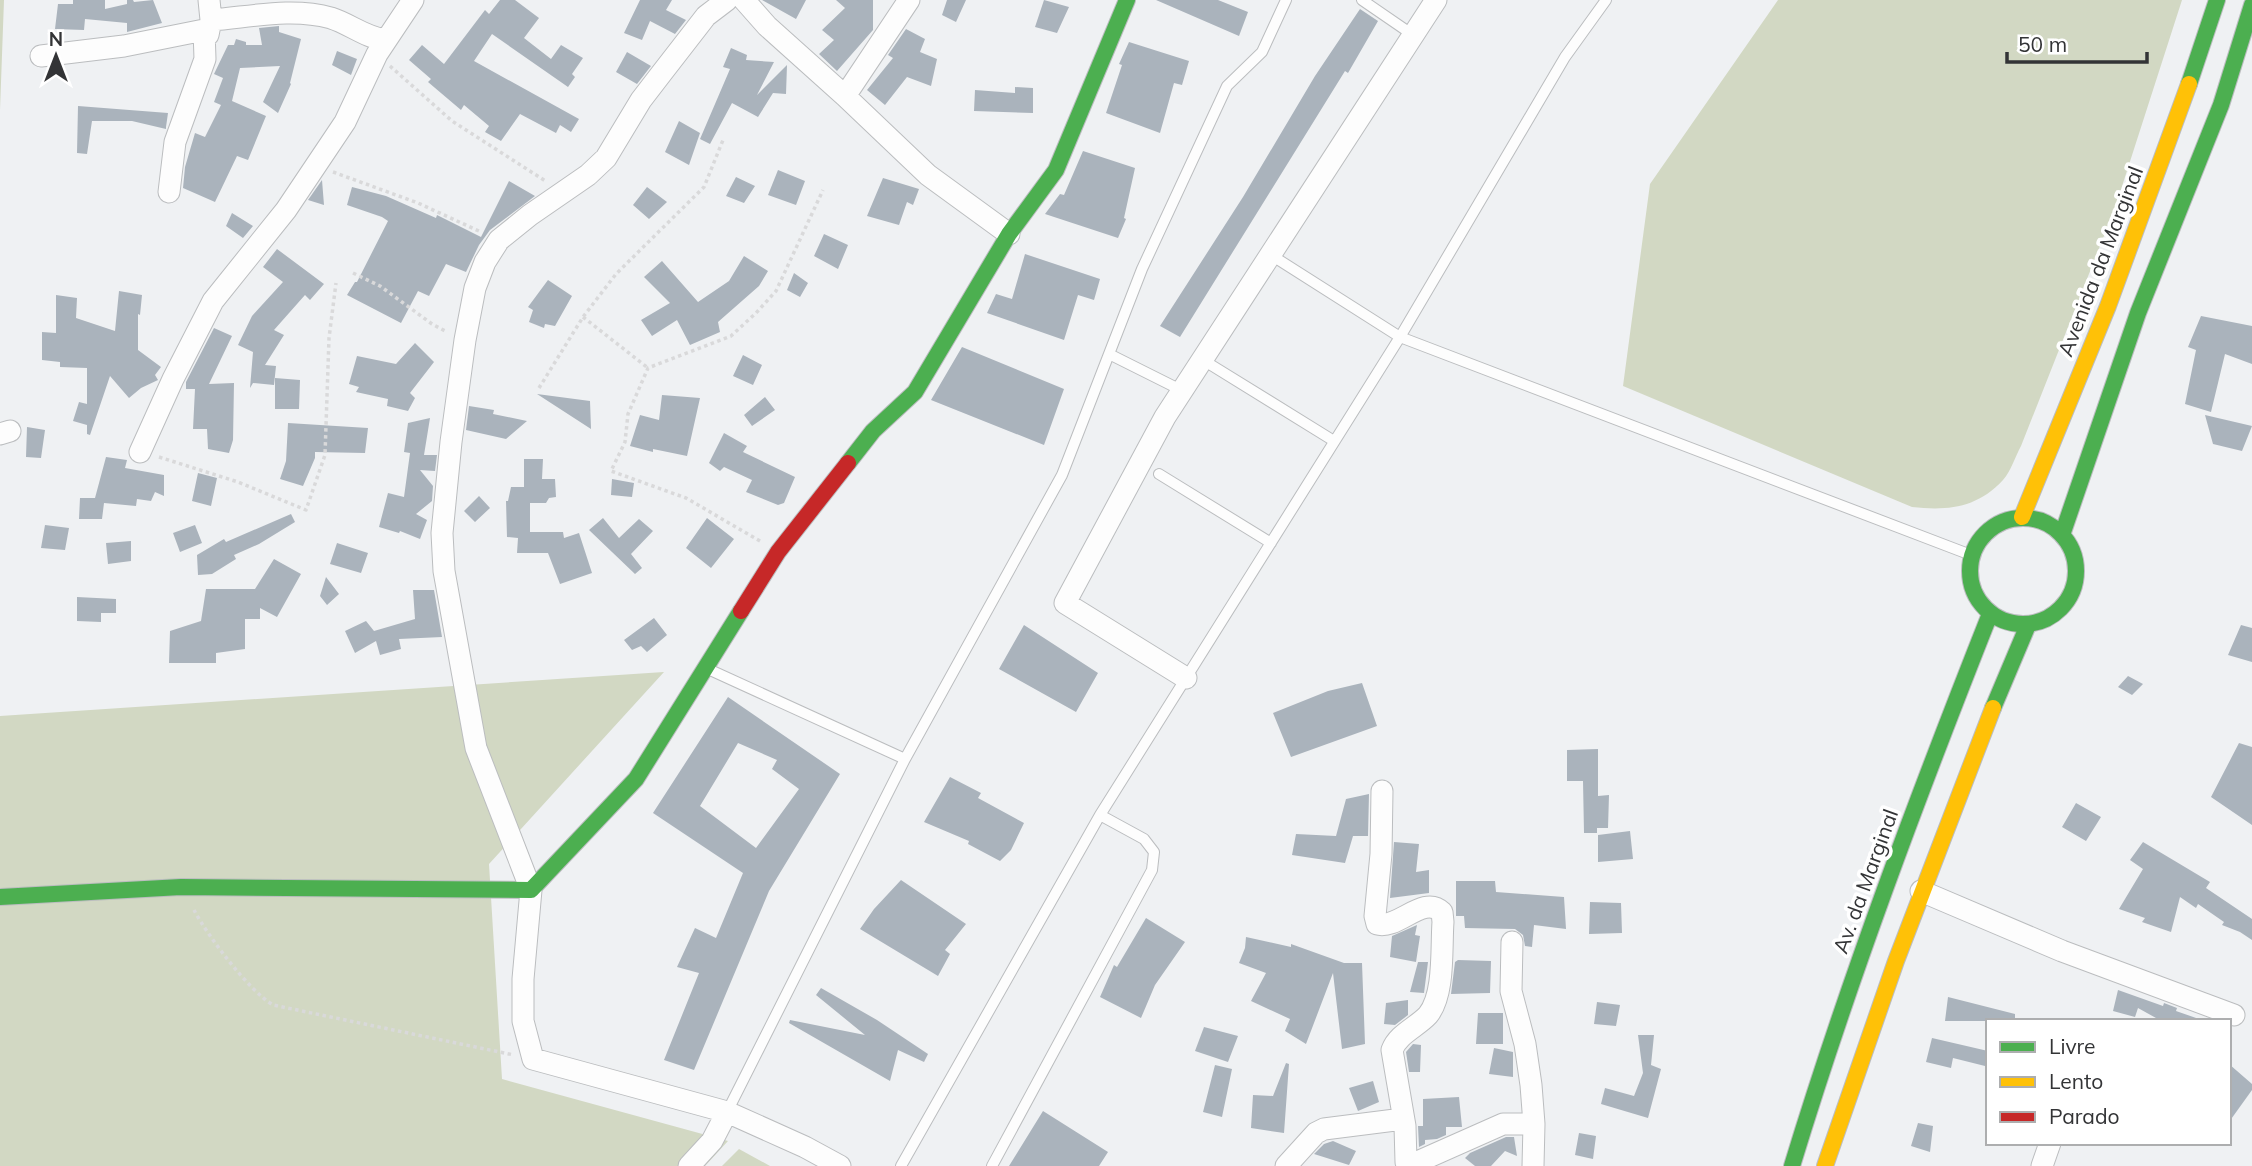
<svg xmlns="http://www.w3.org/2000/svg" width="2252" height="1166" viewBox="0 0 2252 1166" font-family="Mulish,sans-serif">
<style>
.green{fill:#d2d8c3}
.building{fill:#aab3bc;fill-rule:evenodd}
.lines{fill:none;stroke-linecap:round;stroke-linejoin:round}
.lane-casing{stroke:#bbbdbf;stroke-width:12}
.street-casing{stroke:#bbbdbf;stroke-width:23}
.fast-casing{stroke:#bbbdbf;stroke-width:18}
.slow-casing{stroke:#bbbdbf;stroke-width:18}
.jam-casing{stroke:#bbbdbf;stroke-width:18}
.path{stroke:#d9d9da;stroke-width:3.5;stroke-dasharray:3.5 3.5;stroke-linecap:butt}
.lane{stroke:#fdfdfd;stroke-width:10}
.street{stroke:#fdfdfd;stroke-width:21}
.fast{stroke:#4caf50;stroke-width:16}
.slow{stroke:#ffc107;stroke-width:16}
.jam{stroke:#c62828;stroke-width:16}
.labels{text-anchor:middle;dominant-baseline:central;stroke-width:7;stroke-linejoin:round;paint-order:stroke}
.street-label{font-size:21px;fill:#333436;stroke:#fff}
</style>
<rect width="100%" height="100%" fill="#eff1f3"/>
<!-- green -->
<path class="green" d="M0,0H4L0,110Z
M1778,0H2182L2115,208L2021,446C2015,457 2011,471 2003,480C1977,508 1948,511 1912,507L1623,386L1650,184Z
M664,672L489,864L502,1079L728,1141L705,1166H0V716Z
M739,1149L770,1166H722Z"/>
<!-- building -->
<path class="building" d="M73,0H105V9L127,4V0H133L134,2L153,0L162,23L127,32V23L85,19L84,30L55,29L58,4H73Z
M500,0H515L539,18L524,38L551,59L561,45L583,58L572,74L575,77L568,87L492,34L474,61L579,119L571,132L560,125L556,133L520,114L501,141L485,132L489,126L464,105L461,110L428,82L431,79L409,60L422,45L444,64L485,10L489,14Z
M640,0H672L666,10L686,20L675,34L650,21L642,40L624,33Z
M762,0H806L796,19Z
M836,0H873V30L837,71L819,54L834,40L822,30L845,8Z
M947,0H966L956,22L942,15Z
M1044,0L1069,7L1057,33L1035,27Z
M1156,0H1218L1248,12L1239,36Z
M1360,9L1378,21L1348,73L1345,71L1180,337L1160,326L1243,197L1315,76Z
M279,26V32L301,39L290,83L291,84L278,113L263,102L280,66L240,68L232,101L266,116L248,160L237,156L215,202L183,188L185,167L195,133L205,137L221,105L214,102L223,78L214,74L228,45H234L236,39L246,42V45H262L259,28Z
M906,29L925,39L920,52L937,59L931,86L907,77L885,105L867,90L893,58L888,55Z
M1129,42L1189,61L1182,85L1174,83L1160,133L1106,113L1122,65L1119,64Z
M731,48L747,55L746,60L774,62L757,95L787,65L786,94L773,93L758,117L732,103L710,144L700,139L730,69L723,67Z
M337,51L357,59L351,75L332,65Z
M627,52L651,66L637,84L616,72Z
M1015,87L1033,88V113L974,111L975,90L1015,93Z
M78,106L168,113L166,127V129L132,121H92L87,154L77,153Z
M679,121L700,133L689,165L665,152Z
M1083,151L1135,168L1124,218L1126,219L1118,238L1045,214L1060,194L1064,195Z
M778,170L805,181L796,205L768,195Z
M736,177L755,186L744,203L726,196Z
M883,178L919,189L913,205L907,202L899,225L867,216Z
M322,180L324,205L308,200Z
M509,181L535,196L490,230L479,245L466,272L446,264L429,296L418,291L401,323L347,295L355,282H357L388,221L382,217L347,205L352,187L386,196L436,218L437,215L481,237Z
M647,187L667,202L649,219L633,205Z
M232,213L253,226L243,238L226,226Z
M824,234L848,245L838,269L814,256Z
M277,249L324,284L310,300L305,295L274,330L284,335L265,365L276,366L274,385L253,383L250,388L253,352L238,345L252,316L283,282L263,267Z
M1025,254L1100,279L1094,300L1078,295L1064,340L987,313L996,294L1012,299Z
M744,256L768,271L759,286L718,322L720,332L690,345L677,320L652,336L641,320L670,303L644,277L662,261L698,302L729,281Z
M794,273L808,283L800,297L787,290Z
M548,280L572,296L555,326L545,324L544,328L529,322L533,310L528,307Z
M119,291L142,295L140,315L138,314V350L161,367L155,375L158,380L141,388L129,398L110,376L90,435L87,434V425L73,421L79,402L87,404V368L60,367V362L42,360V332L56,333V295L77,298L76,318L115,331Z
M2201,316L2252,326V364L2225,354L2211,412L2185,404L2196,350L2188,347Z
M214,328L232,336L209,384L234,383L233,440L229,453L208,449L207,429H193L195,389H186V382Z
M415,343L434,362L410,393L415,398L408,411L387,406L388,399L356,392L359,387L349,384L357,356L396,364Z
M962,347L1064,389L1044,445L931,400Z
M743,355L762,365L753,385L733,376Z
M275,378L300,380L299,409H275Z
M537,394L590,401L591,429Z
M662,395L700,398L687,456L653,449V452L630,446L640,415L659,420Z
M765,397L775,410L752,426L744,415Z
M469,406L494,410L493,414L527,421L506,439L466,430Z
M2205,415L2252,426L2242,451L2213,444Z
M430,418L424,455H437L435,471L420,470L433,486L432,501L416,514L427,520L420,539L400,531L399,533L379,527L388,493L404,497L410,453L404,452L408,423Z
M288,423L368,428L365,453L315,452V458L303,486L280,479L286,461Z
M27,427L45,430L41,458L26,457Z
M724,433L747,446L743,452L795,477L784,503L778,505L746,492L752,480L724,467L720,471L709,463Z
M106,457L127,460L125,468L164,475V496L155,492L151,501L137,499L136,506L104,503L102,519H79L80,498H95Z
M524,459H543L542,479H555L556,497L549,498L546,503H530V532H563L564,538L579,533L592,573L560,584L548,553H517L518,538L507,537L506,501H508L511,487H524Z
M198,473L217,478L211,506L192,501Z
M612,479L634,483L632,497L611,495Z
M479,496L490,508L475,522L464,511Z
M291,514L295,522L259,544L234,555L236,559L212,574L198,575L197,555L224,539L226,542Z
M603,518L619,538L639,519L653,531L631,554L642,568L635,574L589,530Z
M707,518L734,539L711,568L686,548Z
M45,525L69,528L65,550L41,548Z
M195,525L202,543L180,552L173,533Z
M131,541V561L108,564L106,543Z
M337,543L368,553L361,573L330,564Z
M274,559L301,574L277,617L260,608V619H245V649L216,653V663H169L170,631L201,621L206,589H255Z
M326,577L339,594L327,605L320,596Z
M413,590H434L442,637L399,639L401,649L380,655L376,641L355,653L345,631L366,621L374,631L415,619Z
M77,597L116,599V613H101V622L77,621Z
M654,618L667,635L647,652L641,646L632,650L624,640Z
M1024,625L1098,673L1076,712L999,669Z
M2241,625L2252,628V662L2228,655Z
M2128,676L2143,684L2132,695L2118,687Z
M1362,683L1377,726L1291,757L1273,713L1328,691Z
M728,697L840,774L769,891L694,1070L664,1060L699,973L677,967L695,928L716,938L743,873L653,813ZM738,743L777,760L772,769L799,789L756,848L700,806Z
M2239,743L2252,747V825L2211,797Z
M1598,749V796L1609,795L1608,828H1597V833H1584L1583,781H1567V750Z
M950,777L981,793L978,798L1024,823L1011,850L1000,861L968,844L969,841L924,822Z
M1369,794L1368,836H1353L1345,863L1292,855L1296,834L1336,836L1346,799Z
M2076,803L2101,817L2086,841L2062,827Z
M1630,831L1633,859L1598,862V835Z
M1394,842L1419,844L1416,872L1429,870V893L1390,898Z
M2143,842L2210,882L2206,888L2252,919V940L2240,932L2222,925L2224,922L2198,904L2196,908L2180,897L2171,932L2142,922L2145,918L2119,909L2143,869L2130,860Z
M901,880L966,924L945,950L950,954L938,976L860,929L874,909Z
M1456,881H1495L1496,892L1564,897L1566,929L1534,925L1532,947L1525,946L1523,935L1515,929L1465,928L1464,916H1456Z
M1590,902L1621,903L1622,933L1589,934Z
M1146,918L1185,942L1155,985L1141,1018L1100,997L1114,965L1117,967Z
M1417,925L1415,935L1420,936L1416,962L1390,957L1392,936Z
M1246,937L1291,947V944L1344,963H1362L1365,1044L1342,1049L1333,973L1306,1044L1285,1031L1290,1019L1251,1001L1266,973L1239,963L1245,948Z
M1458,960L1491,961L1490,993L1451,994L1455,962Z
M1418,962H1428L1424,993L1410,992Z
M821,988L877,1020L928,1054L924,1062L898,1050L890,1081L789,1023L790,1020L865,1035L816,995Z
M2118,990L2163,1006L2164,1003L2177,1008L2176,1011L2199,1019V1021H2155L2156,1018L2138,1008L2135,1017L2113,1011Z
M1948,997L2015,1014V1021H1945Z
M1408,1000V1015L1395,1025L1384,1024L1386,1003Z
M1597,1002L1620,1005L1616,1026L1594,1024Z
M1478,1013H1503V1044H1476Z
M1204,1027L1238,1036L1228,1062L1195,1051Z
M1638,1035H1654L1651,1065L1661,1069L1648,1118L1601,1104L1605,1088L1634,1096L1643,1073Z
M1932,1038L1988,1051L1985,1066L1953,1058L1951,1068L1926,1062Z
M1413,1044L1421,1045L1420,1072H1409L1406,1052Z
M1494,1048L1513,1052V1077L1489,1074Z
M1286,1063L1289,1064L1284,1133L1251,1128L1253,1095L1273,1096Z
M2229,1064L2252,1084V1090L2229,1122Z
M1215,1065L1232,1069L1222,1117L1203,1112Z
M1373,1081L1379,1102L1358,1111L1349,1088Z
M1459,1097L1462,1127H1446V1135L1437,1139L1425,1140V1144L1419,1147L1418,1126H1423V1099Z
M1043,1111L1108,1152L1099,1166H1009Z
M1918,1123L1933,1126L1930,1152L1911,1146Z
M1579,1133L1596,1136L1593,1159L1575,1155Z
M1506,1137H1514L1517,1156L1505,1151L1491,1166H1475L1465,1158L1470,1153Z
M1333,1141L1356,1151L1349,1165L1314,1154L1324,1144Z"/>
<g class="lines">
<!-- lane casing -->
<g class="lane-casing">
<path id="lane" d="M1362,0L1413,35
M1271,255L1400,337L1971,555
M1109,354L1183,391
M1203,360L1334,441
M1159,474L1271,543
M708,669L905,759
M727,1112L905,759L1062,475L1142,269L1227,86L1262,52L1286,0
M901,1166L1100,815L1400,337L1565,57L1606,0
M992,1166L1152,870L1154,852L1144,839L1100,815"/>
</g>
<!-- street casing -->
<g class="street-casing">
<path id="street" d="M744,0L767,26L845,96L928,175L1009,234
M211,20C250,17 292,7 331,18C350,24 366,38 386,40
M41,56L124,46L204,30L208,35L211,20L209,0
M845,96L909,0
M169,192L175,142L205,59L204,30
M0,434L10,431
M140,452L173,379L213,301L286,210L345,122L377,54L413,0
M1186,678L1065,603L1165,417L1436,0
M1382,791L1381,854L1375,916L1377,924C1398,930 1423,894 1442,912L1443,922C1441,948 1445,994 1428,1015C1417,1027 1398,1034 1392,1050L1405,1126L1406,1162L1415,1163L1503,1124H1534
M1921,891L2062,951L2234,1015
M1512,942L1511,991L1525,1044L1531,1085L1534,1124L1533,1166
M727,1112L533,1059L523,1021V979L531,890L476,748L444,571L442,533L451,442L465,340L475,288L485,262L499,240L530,215L588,175L606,158L641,100L661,74L706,16L727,0
M689,1166L712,1141L727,1112L805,1147L840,1166
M1286,1166L1316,1133L1324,1129L1403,1119
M2042,1166L2050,1143"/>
</g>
<!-- fast casing -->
<g class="fast-casing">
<path id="fast" d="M2189,84L2217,0
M848,463L873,431L915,392L1009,234L1056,170L1127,0
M1970 571a53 53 0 1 1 106 0a53 53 0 1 1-106 0Z
M2062,535L2138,313L2221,105L2252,5
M1993,708L2028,625
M0,897L181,887L531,890L636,779L741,611
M1792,1166C1849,979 1918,796 1990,614"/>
</g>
<!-- slow casing -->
<g class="slow-casing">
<path id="slow" d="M2022,517L2108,306L2189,84
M1825,1166L1896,961L1993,708"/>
</g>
<!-- jam casing -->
<g class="jam-casing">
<path id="jam" d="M741,611L778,552L848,463"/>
</g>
<!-- path -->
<path class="path" d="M390,66L452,121L547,182
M333,172L418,203L481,232
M353,273L380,286L432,324L447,332
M583,317L648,368
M539,388L583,317L616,274L704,187L723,140
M159,457L238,482L306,510L325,455L329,338L336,283
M760,541L686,498L611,471L625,442L628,414L648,368L731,336L756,313L776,291L823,190
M194,910C207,935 249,991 273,1005L514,1055"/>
<!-- lane -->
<use href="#lane" class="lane"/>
<!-- street -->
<use href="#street" class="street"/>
<!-- fast -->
<use href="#fast" class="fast"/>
<!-- slow -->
<use href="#slow" class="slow"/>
<!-- jam -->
<use href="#jam" class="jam"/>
</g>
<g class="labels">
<!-- street labels -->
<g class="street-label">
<text transform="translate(2100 261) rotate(-69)">Avenida da Marginal</text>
<text transform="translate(1865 881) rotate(-70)">Av. da Marginal</text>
</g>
</g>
<!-- legend -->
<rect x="1986" y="1019" width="245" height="126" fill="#ffffff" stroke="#adaeaf" stroke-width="2"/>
<rect x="2000" y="1042" width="35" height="10" fill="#4caf50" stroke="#adaeaf" stroke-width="2"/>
<text x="2049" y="1054" font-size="21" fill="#333436">Livre</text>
<rect x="2000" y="1077" width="35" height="10" fill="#ffc107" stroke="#adaeaf" stroke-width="2"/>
<text x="2049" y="1089" font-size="21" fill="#333436">Lento</text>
<rect x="2000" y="1112" width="35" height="10" fill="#c62828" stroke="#adaeaf" stroke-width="2"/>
<text x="2049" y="1124" font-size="21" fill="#333436">Parado</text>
<!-- north arrow -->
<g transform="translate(56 56)" stroke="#ffffff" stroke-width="5" paint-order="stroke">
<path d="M0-5L12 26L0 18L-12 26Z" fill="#333436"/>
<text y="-10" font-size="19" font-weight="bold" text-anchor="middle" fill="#333436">N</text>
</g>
<!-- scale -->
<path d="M2007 52v10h140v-10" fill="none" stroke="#333436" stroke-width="3.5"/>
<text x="2018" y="52" font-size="21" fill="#333436" stroke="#ffffff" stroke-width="5" paint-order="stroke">50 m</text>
</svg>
